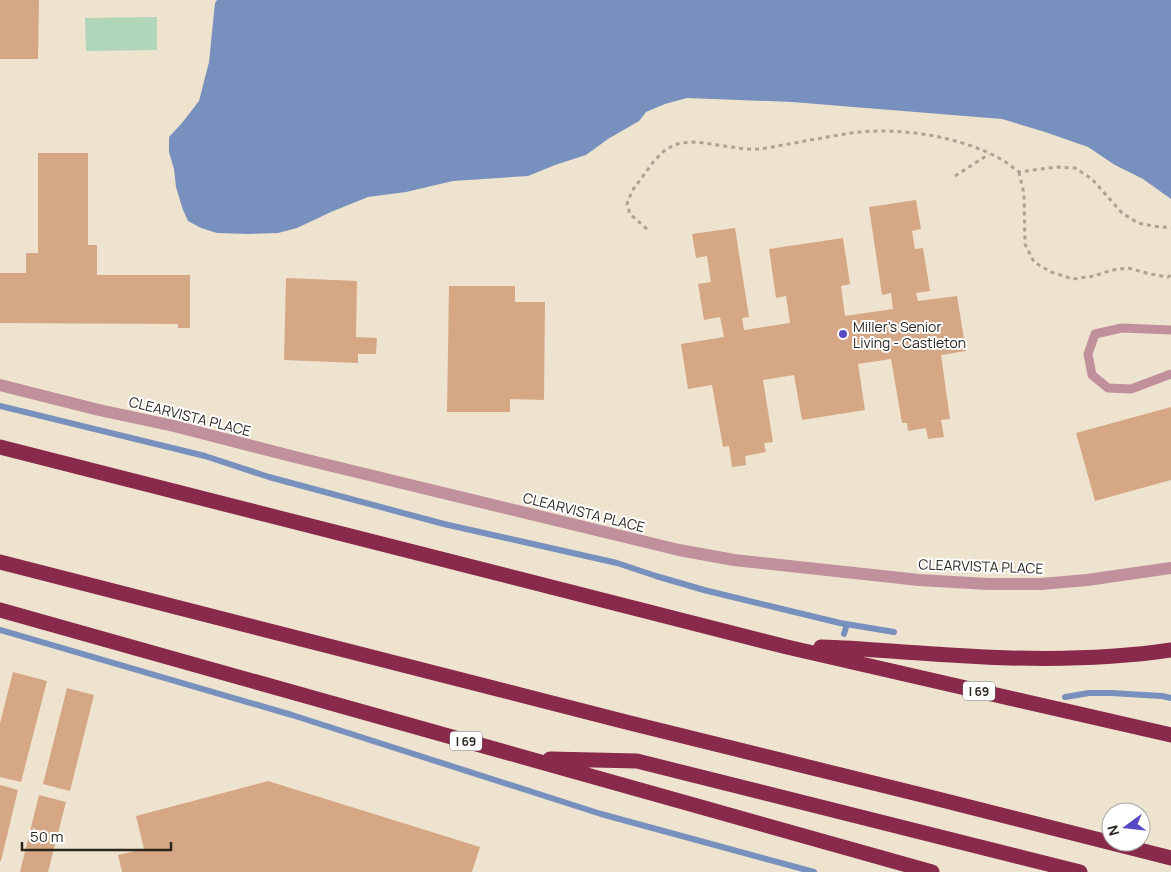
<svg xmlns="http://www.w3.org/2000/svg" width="1171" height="872" viewBox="0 0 1171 872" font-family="Manrope,sans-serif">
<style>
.green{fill:#b0d6b9}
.water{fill:#7890bd}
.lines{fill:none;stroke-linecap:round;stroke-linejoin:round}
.stream{stroke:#7890bd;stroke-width:6}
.building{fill:#d6a784}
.path{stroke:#aca493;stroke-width:3;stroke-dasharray:4 4;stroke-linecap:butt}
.service{stroke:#c0909c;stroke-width:9}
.minor{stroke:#c0909c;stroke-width:12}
.motorway{stroke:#89294c;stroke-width:15}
.poi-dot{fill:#5749c1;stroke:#fff;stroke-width:2}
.labels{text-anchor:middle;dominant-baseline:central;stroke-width:4;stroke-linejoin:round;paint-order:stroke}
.shield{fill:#fff;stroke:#6a6762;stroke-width:1}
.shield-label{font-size:12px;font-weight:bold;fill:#2a261e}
.poi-label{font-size:14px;fill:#2a261e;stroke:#fff;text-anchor:start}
.street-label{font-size:14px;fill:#2a261e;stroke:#fff}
</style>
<rect width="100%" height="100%" fill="#eee3ce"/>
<!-- green -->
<path class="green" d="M157,17V50L86,51L85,18Z"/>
<!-- water -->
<path class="water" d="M217,0H1171V199L1143,179L1115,165L1088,147L1045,132L1002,119L792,102L687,98L665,104L646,112L639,121L608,139L586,155L555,165L528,176L453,181L406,192L368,197L331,212L297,228L278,233L248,234L217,233L201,228L188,221L183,210L176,187L174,169L169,152V137L182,123L199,101L209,62L215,3Z"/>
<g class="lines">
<!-- stream -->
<path class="stream" d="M0,406L205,456L269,477L444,524L617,563L656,576L704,590L840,623L894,632
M0,630L292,715L601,814L814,872
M844,634L847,624
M1065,697L1089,693H1111L1162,696L1171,698"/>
</g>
<!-- building -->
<path class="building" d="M0,0H39L38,59H0Z
M38,153H88V245H97V275H190V328H178V324L0,323V273H26V253H38Z
M916,200L921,229L912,231L915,249L923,248L930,291L916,293L918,301L957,296L966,351L941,355L950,419L941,420L944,437L928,439L926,428L908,431L907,423H902L891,359L858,364L865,410L802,420L794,375L763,380L773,442L764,443L766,452L745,456L746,465L732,467L729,446L723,447L712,385L688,389L681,344L724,337L720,317L704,320L698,284L711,282L707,256L696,258L692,234L735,228L749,317L742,318L744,330L790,323L786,296L776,298L769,249L843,238L850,284L841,286L845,316L893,309L891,293L882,295L869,207Z
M286,278L357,281L356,337L377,338L376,354H358V363L284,360Z
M449,286H515V302H545L544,400L510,399V412H447Z
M1171,407V480L1095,501L1076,433Z
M13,672L47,681L21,782L0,777V723Z
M67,688L94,695L70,791L43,784Z
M268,781L480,847L472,872H122L118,855L144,849L136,816Z
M0,785L18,790L1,861H0Z
M39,795L66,802L48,872H20Z"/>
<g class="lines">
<!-- path -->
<path class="path" d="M1019,172L1024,194L1025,244L1034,262L1051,272L1073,279L1094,276L1112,270L1128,268L1150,274L1168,277L1171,275
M955,176L989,154
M647,229L630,214L627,204L632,191L654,161L666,149L680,143L697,142L745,149H760C790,144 820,138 851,133C897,127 955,135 997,157C1005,161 1012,167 1019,172L1056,167L1075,168L1092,179L1122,213L1138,223L1153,226L1171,228"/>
<!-- service -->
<path class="service" d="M1171,330L1122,328L1095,334L1088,354L1092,375L1108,388L1131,389L1171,374"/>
<!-- minor -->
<path class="minor" d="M0,385L99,410L174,426L299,458L679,550L734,560L919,580L988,584H1041L1087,580L1171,568"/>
<!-- motorway -->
<path class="motorway" d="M0,447L787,647L1171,735
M0,562L626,722L930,797L1171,858
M0,610L932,872
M821,647C864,648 907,653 950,655C1023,660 1098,661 1171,650
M550,759L637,761L1080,872"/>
</g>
<!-- markers -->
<circle class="poi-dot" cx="843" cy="334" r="5"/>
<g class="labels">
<!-- shield labels -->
<g class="shield">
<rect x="963" y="681.5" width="32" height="19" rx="4"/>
<rect x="450" y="731.5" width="32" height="19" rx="4"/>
</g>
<g class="shield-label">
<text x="979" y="691">I 69</text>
<text x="466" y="741">I 69</text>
</g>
<!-- poi labels -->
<g class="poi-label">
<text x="853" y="326">Miller's Senior<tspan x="853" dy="16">Living - Castleton</tspan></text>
</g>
<!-- street labels -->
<g class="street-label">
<text transform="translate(190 416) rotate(14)">CLEARVISTA PLACE</text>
<text transform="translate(584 512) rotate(14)">CLEARVISTA PLACE</text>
<text transform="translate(981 566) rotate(2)">CLEARVISTA PLACE</text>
</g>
</g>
<!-- north arrow -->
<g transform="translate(1126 827) rotate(255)"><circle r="24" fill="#ffffff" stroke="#aaa8a5"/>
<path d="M0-4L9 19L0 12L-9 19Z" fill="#5749c1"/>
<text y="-8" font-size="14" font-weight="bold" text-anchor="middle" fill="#2a261e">N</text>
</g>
<!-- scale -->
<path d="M22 842v8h149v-8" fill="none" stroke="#2a261e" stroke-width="2.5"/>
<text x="30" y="842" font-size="15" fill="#2a261e" stroke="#ffffff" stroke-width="4" paint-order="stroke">50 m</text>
</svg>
